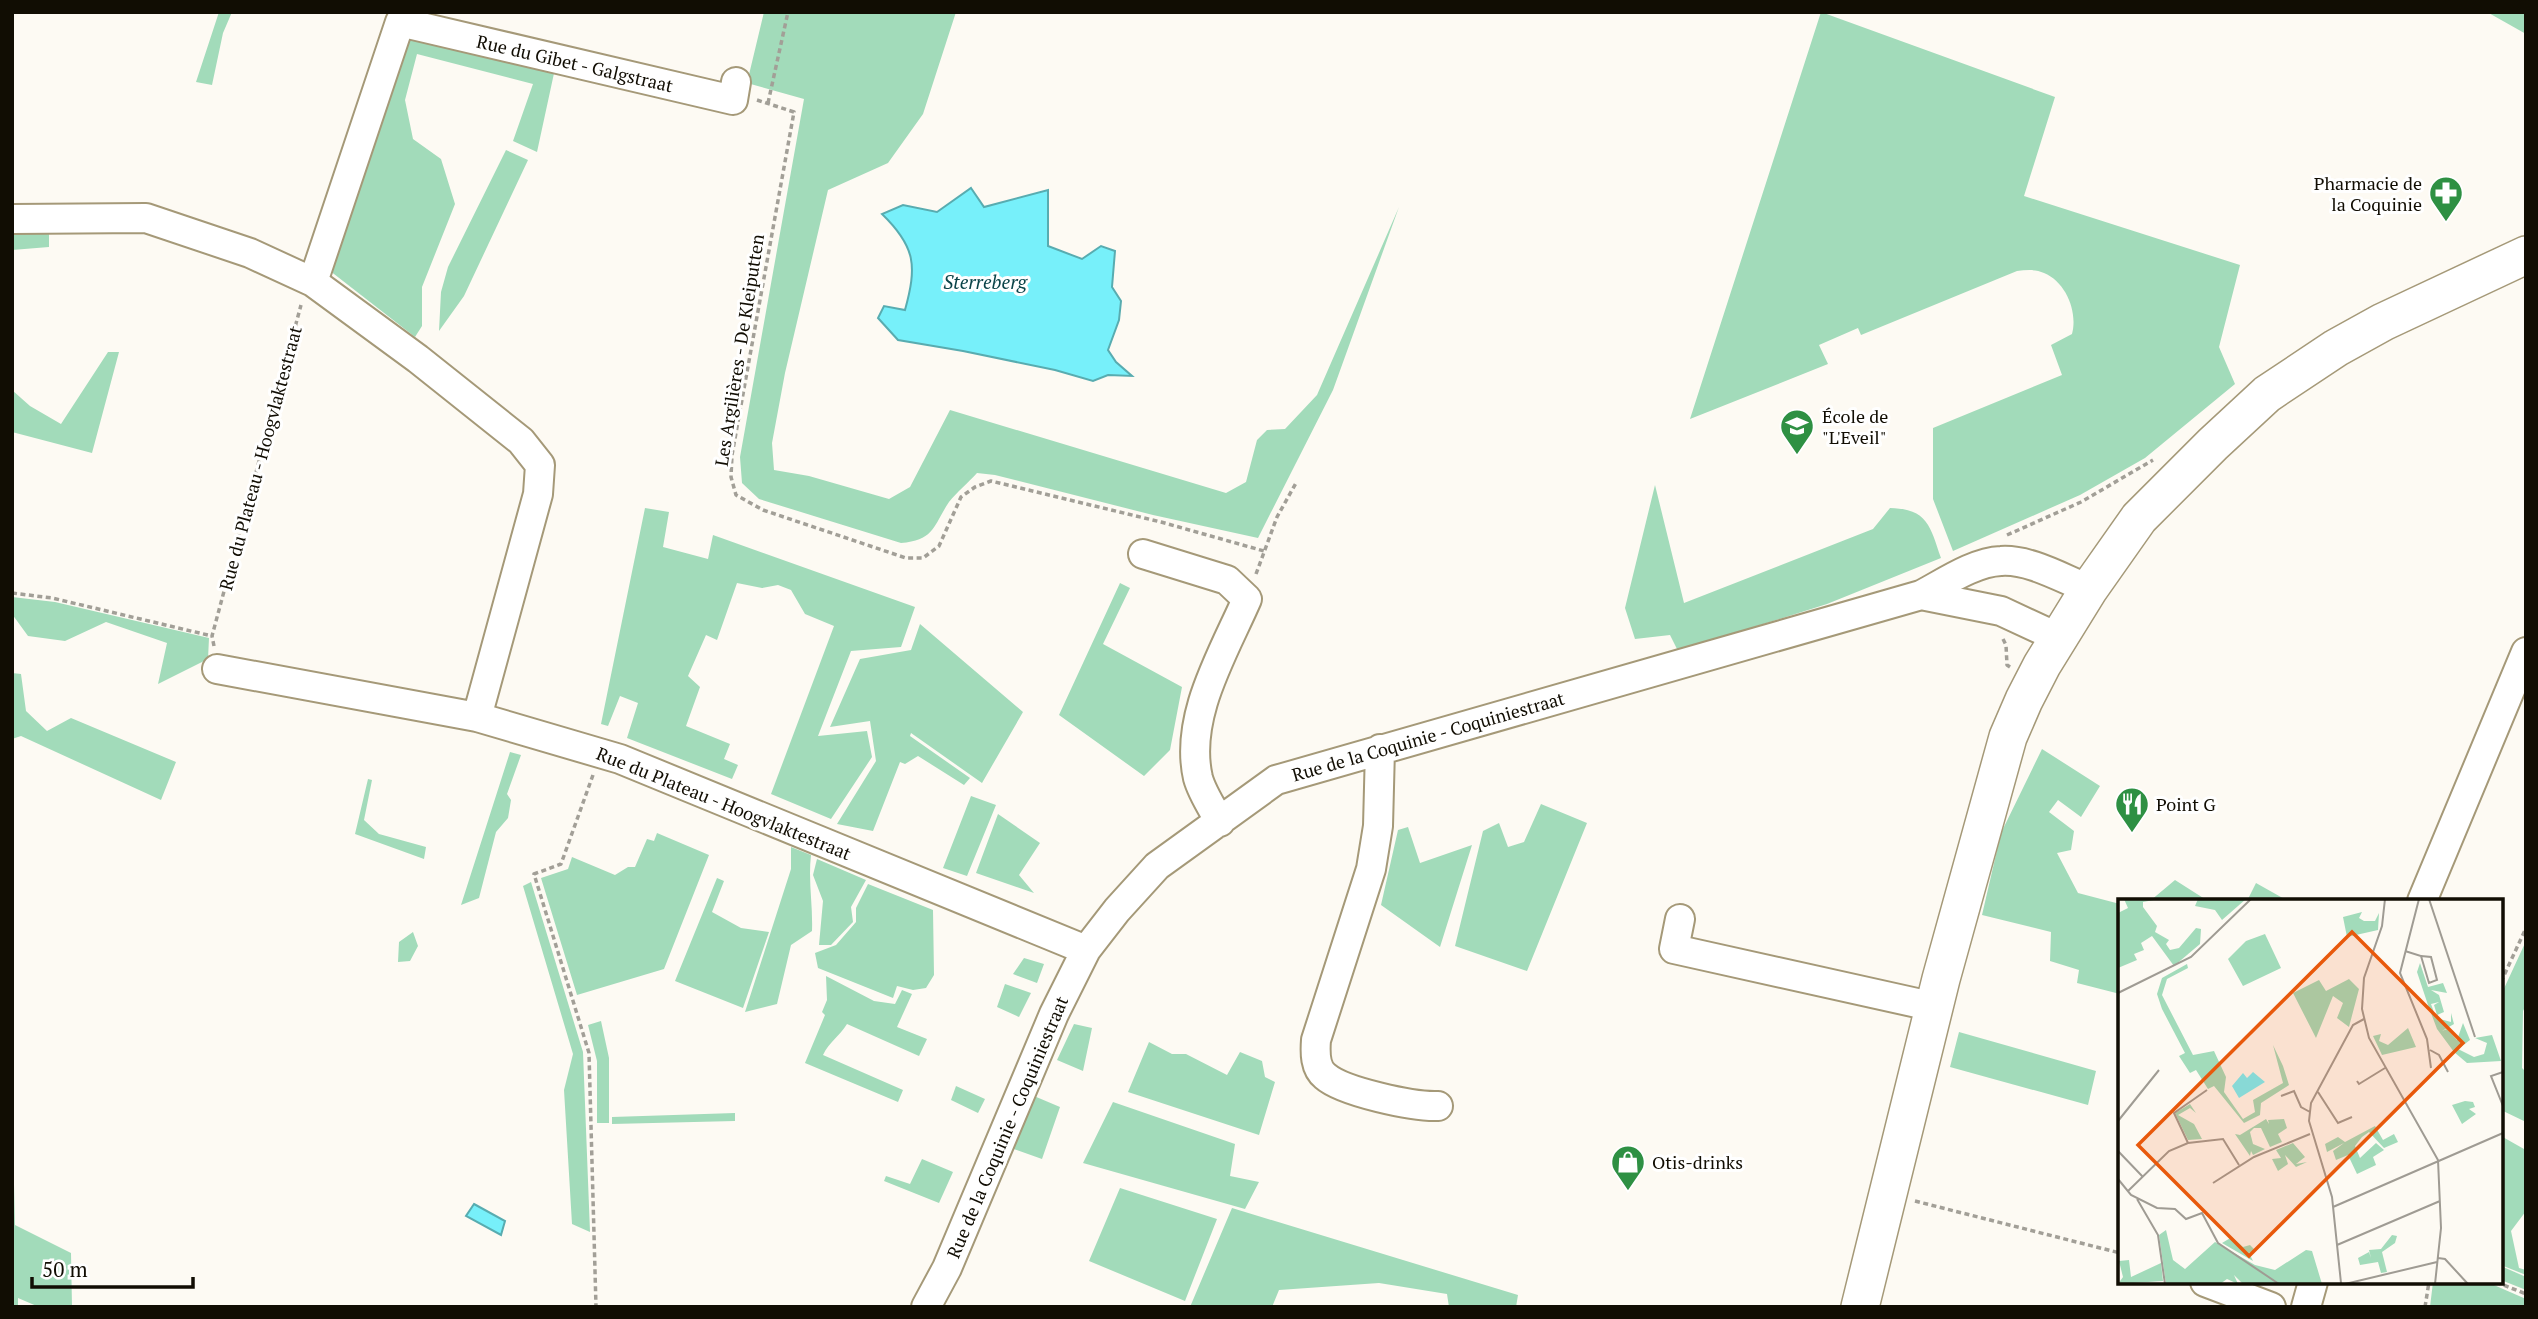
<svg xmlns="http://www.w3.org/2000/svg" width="2538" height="1319" viewBox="0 0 2538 1319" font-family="'PT Serif',serif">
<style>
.green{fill:#a2dbba}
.water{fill:#77f0fa;stroke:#58acb0;stroke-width:2}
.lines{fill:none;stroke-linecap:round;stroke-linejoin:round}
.minor-casing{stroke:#a59978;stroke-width:32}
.major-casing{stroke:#a59978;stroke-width:40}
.path{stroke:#a29f97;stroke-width:3.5;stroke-dasharray:5 3.5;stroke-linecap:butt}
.minor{stroke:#fff;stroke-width:28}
.major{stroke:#fff;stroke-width:37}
.labels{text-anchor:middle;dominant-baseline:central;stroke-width:6;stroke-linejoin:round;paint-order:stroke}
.street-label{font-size:18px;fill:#110d03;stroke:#fff}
.poi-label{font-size:18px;fill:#110d03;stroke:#fff;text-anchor:start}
.water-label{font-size:19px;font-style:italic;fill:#0b4449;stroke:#fff}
.inset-road{fill:none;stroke:#9f9b93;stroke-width:2}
.view{fill:#e8590c;fill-opacity:0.15;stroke:#e8590c;stroke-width:3.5}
.inset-edge{fill:none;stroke:#110d03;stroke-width:3.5}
</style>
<rect width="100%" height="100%" fill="#fdfaf3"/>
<!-- green -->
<path class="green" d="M219,12H232L223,33L212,85L196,82Z
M764,12H956L923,114L888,163L828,190L785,373L772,443L774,470L809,476L889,499L910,487L950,410L1226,493L1246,482L1257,440L1267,430L1285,429L1317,395L1399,207L1333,390L1258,538L1153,515L995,475L977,473C968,483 957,492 949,502C933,526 935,540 901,543L759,499L742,483L740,457L804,99L747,83Z
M1821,12L2055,97L2024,196L2240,265L2219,347L2235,384L2145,458L2080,495L1953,551L1933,499V428L2062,375L2051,345L2072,334C2078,312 2066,282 2044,273C2036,269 2026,270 2017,271L1861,335L1858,328L1819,345L1828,364L1690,419Z
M2487,12H2526V34Z
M407,29L556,64L537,152L513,141L533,84L417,54L405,100L413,139L441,159L455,204L422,287V326L415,337L325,267Z
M506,150L528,160L464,296L439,331L441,292L448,267Z
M12,233H49V247L12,250Z
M108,352H119L92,453L12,432V390L30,406L61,424Z
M1655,485L1684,603L1873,529L1890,508C1928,509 1930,526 1941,558L1827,604L1678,651L1670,635L1635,639L1625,608Z
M645,508L669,512L663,547L708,559L713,535L915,607L901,647L851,651L818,736L867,731L872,757L831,819L771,794L834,626L805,614L791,590L778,585L762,588L737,583L717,640L706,635L688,676L700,687L686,726L730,744L724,759L738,765L732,779L627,738L638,703L620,696L608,726L601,724Z
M1120,583L1130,588L1103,644L1182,687L1170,750L1144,776L1059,715Z
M12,597L55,602L209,638L208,659L158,684L167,643L106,622L65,641L28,636L12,614Z
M920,624L1023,712L982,783L911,733L910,736L970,778L964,785L918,756L905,764L900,762L873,831L837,824L876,761L870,721L830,727L860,659L911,650Z
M12,673L21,674L26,711L47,731L71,718L176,762L161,800L21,736L12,739Z
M2042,749L2100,786L2081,817L2058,800L2049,812L2074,831L2071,850L2057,853L2078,893L2120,904V994L2077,983L2079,970L2050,961L2051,932L1982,915L2001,833Z
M510,752L521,755L507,794L511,800L508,818L496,832L479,898L461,905Z
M368,779L372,780L364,820L379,834L426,847L424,859L355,834Z
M971,796L996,805L967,876L943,868Z
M1541,804L1587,823L1527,971L1455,946L1483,831L1499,823L1508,847L1524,842Z
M998,814L1040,843L1019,875L1034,893L976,873Z
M1408,827L1420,863L1472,845L1440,947L1381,905L1398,830Z
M657,833L709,855L664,969L577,995L541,878L568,869L572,857L615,875L628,867H635L647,839L654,841Z
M791,847L811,855C808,881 813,905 812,931L791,945L777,1004L745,1012L791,869Z
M817,859L866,880L851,907L853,922L831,945H819L823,901L813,875Z
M717,878L724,881L712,912L741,928L769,932L743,1008L675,981Z
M2175,880L2208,901H2150Z
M531,882L583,1052L590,1232L572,1224L564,1090L573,1054L523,886Z
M2256,883L2288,901H2247Z
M868,884L933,910L934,975L926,988L913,990L897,986L893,998L818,968L815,953L836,945L856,922V908Z
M413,932L418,946L410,961L398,962L399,942Z
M2526,941V1005L2523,1011L2522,1068L2526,1072V1122L2501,1110V995Z
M1024,958L1044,964L1037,983L1013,974Z
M826,976L874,1001L895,1004L902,990L912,994L897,1027L927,1039L919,1056L847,1024C839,1037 829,1042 823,1055L903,1090L898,1102L805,1063L825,1015L822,1012L827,1000Z
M1005,984L1031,993L1019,1017L997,1007Z
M601,1021L609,1058V1123H597V1061L588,1025Z
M1074,1024L1092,1028L1083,1071L1057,1060Z
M1959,1032L2096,1071L2088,1105L1950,1067Z
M1149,1042L1172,1054H1186L1227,1075L1240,1052L1262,1061L1265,1077L1275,1082L1259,1135L1128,1092Z
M956,1086L985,1099L978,1113L951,1100Z
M1034,1096L1060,1107L1042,1159L1011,1148Z
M12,1102L15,1225L71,1253L72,1307H39L18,1298V1307H12Z
M1113,1102L1235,1144L1230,1176L1259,1182L1245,1209L1083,1163Z
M735,1113V1121L612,1124V1117Z
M2501,1136L2524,1149L2526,1211L2511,1231L2519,1268L2526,1270V1275L2501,1265Z
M922,1159L953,1172L939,1203L884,1181L886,1176L910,1184Z
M1120,1188L1217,1219L1185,1301L1089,1261Z
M1232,1208L1518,1295L1516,1307H1449L1447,1294L1379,1283L1279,1290L1272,1307H1190Z
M2501,1266L2526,1277V1290L2501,1280Z
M2433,1282H2487L2526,1299V1307H2430Z"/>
<!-- water -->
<path class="water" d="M971,188L984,207L1048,190V246L1082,259L1101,246L1115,251L1112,287L1121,301L1119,320L1108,350L1116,362L1132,376L1108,375L1093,381L1055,370L963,351L898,340L878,318L884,306L905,310C917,266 916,247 882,214L903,205L937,212Z
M474,1204L505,1221L501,1235L466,1216Z"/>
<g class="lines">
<!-- minor casing -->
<g class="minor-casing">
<path id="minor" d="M12,219L146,218L250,253L313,282L418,359L521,441L540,465L538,494L477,717
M313,282L400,22L733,100L736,82
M1143,554L1227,580L1247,599C1223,654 1184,717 1198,778C1202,793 1213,809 1220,822
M1921,595L2001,611L2057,637
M217,669L477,717L620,759L1086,950
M1380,749L1378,826L1371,869L1316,1040C1315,1053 1315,1068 1325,1076C1343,1092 1414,1107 1438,1106
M2422,901L2526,652
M1680,919L1674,949L1935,1007
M2205,1282L2271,1307
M926,1307L947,1268L1054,1014L1086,950L1117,910L1157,866L1276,780L1921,595C1944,583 1974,562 2001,561C2030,559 2063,579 2089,589
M2306,1307L2313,1282"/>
</g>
<!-- major casing -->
<g class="major-casing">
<path id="major" d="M1860,1307L1941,979L2008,737L2024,700L2042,665L2089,589L2139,518L2213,444L2267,394L2336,348L2383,322L2526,255"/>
</g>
<!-- path -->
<path class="path" d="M757,100L794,112L732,455L731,477L736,495L763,510L906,558H923L939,546L961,497L975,487L991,481L1161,522L1264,551
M768,103L788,12
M2007,535L2081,502L2153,460
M1256,574L1277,517L1296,483
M12,593L52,598L212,636
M2003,639L2006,645L2007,665L2010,667
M214,646L212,636L301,305
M593,775L561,864L534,874L589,1053L596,1307
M2501,982L2526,928
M1915,1201L2120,1253
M2496,1282L2526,1294
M2425,1307L2429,1282"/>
<!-- minor -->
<use href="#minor" class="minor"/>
<!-- major -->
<use href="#major" class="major"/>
</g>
<!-- icons -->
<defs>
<g id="pharmacy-pin" transform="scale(1.75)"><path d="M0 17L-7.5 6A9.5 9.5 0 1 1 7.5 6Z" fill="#2e9043" stroke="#fff"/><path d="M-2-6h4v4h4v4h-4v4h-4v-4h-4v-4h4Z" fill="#fff"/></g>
<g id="school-pin" transform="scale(1.75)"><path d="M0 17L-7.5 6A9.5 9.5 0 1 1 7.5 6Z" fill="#2e9043" stroke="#fff"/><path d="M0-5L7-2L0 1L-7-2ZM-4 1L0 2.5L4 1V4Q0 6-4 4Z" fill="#fff"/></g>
<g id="restaurant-pin" transform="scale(1.75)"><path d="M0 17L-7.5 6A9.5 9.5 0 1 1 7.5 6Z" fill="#2e9043" stroke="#fff"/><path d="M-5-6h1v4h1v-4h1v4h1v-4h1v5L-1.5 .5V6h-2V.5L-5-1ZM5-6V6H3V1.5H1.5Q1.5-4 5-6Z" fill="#fff"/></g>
<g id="shop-pin" transform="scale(1.75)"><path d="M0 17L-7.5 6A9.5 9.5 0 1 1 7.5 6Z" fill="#2e9043" stroke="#fff"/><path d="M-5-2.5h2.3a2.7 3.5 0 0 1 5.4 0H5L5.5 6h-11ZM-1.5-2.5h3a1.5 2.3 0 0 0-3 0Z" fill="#fff"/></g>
</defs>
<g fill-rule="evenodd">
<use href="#pharmacy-pin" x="2446" y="193"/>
<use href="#school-pin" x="1797" y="426"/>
<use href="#restaurant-pin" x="2132" y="804"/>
<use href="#shop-pin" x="1628" y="1162"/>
</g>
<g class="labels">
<!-- street labels -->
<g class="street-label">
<text transform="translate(575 63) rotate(13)">Rue du Gibet - Galgstraat</text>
<text transform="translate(739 350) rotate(-81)">Les Argilières - De Kleiputten</text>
<text transform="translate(260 458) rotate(-75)">Rue du Plateau - Hoogvlaktestraat</text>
<text transform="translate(1428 736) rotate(-16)">Rue de la Coquinie - Coquiniestraat</text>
<text transform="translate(724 803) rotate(22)">Rue du Plateau - Hoogvlaktestraat</text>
<text transform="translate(1007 1127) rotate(-67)">Rue de la Coquinie - Coquiniestraat</text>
</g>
<!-- poi labels -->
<g class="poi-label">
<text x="2422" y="183" text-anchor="end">Pharmacie de<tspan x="2422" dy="21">la Coquinie</tspan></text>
<text x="1822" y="416">École de<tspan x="1822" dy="21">"L'Eveil"</tspan></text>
<text x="2156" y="804">Point G</text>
<text x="1652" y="1162">Otis-drinks</text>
</g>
<!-- water labels -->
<g class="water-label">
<text x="985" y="281">Sterreberg</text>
</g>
</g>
<!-- overview -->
<g transform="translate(2118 899)">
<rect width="385" height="385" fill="#fdfaf3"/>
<path d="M6,0H41L25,3V8L39,27L37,33L51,41L48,45L52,51L61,49L78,29L83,30L82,45L56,67L34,37L23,44L26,51L16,55L19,61L0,69V14L10,9ZM80,0H128L104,21L97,11L77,7ZM244,13L241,19L246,22H257L261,14L260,31L229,38L225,18ZM147,35L163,69L125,87L110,60L128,42ZM302,64L310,88L325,84L329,94L313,91L321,96L326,113L319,116L316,106L321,103L313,105L318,119L333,123V114L336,125L324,132L329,130L339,141L345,124L352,141L340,150L356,158L366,155L369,144L357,139L374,136L383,162L349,164L336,153L319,130L310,106L299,73ZM69,65L70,69L49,80L44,96L75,156L96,152L108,178L106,193L125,220L137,213L135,201L165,184L155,146L165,167L171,186L143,204L142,216L126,224L96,187L90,190L78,171L72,174L61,157L67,154L44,110L39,95L44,79ZM231,80L241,90L231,128L219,119L225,104L215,97L198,139L175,94L201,81L208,92ZM290,129L298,148L264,156L255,137L263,135L261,142L270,146ZM347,202L355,203L357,208L351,210L358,215L344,225L334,206ZM72,205L78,214L72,209L60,216L76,225L84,240L70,241L57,214ZM148,220L151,225L150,221L166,220L169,229L160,235L164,243L152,248L143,229H136L132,233L135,245L147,250L135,256L133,252L132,257L117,235L122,236ZM257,227L265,241L276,235L280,243L266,249L251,233L244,238L237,247L242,259L258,244L266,251L255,258L258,266L239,275L230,256L218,261L215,252L226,244L209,253L207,245L220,238L227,243ZM175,244L187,258L178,265L189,263L178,268L167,256L170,265L160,272L154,260L163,259L158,251ZM48,331L55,361L67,370L97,343L137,366L157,371L188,351L194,352L204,385H125L116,376L120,385L109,380L102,385H48L41,336ZM274,336L279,337L277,344L264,353L269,373L263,374L260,363L242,366L240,359L251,353L253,359L251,351L263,350ZM114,338L125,348L132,346L137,351L131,354L135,362L104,344ZM11,361L13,378L43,364L45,382L0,385L5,378L1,362Z" fill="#a2dbba"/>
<path d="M135,173L147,183L121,199L114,187L125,174L129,179Z" fill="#77f0fa"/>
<path class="inset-road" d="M267,0L264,27L246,79L244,110L251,139L320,261L323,329L317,385M301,0L282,74L309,140L313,169M311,0L357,138M287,52L303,57L311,84L319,81L313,58L303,57M0,94L73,58L133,0M312,151L321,156L330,173M385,173L373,177L385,207M239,182L241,185L267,169M200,193L220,224L234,218M163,197L176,192L183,208L192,213M0,222L41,171M70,244L56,214L89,191M0,252L25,278M0,280L13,296L39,309L57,310L68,320L84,314L100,344L161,385M95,284L136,258L192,235M10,292L51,252L70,244L105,240L121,266M19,300L40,336L47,385M215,308L385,234M219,346L322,302M320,359L327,360L350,385M223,384L214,298L191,222L193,204L235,126L246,120M227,385L319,363"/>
<path class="view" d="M234,33L345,144L131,357L20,246Z"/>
<rect width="385" height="385" class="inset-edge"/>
</g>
<!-- border -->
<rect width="2538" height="1319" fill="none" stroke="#110d03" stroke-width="28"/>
<!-- scale -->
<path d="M32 1277v10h161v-10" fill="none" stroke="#110d03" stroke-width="3.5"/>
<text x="42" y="1277" font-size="21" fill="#110d03" stroke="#ffffff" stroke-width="5" paint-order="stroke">50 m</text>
</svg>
